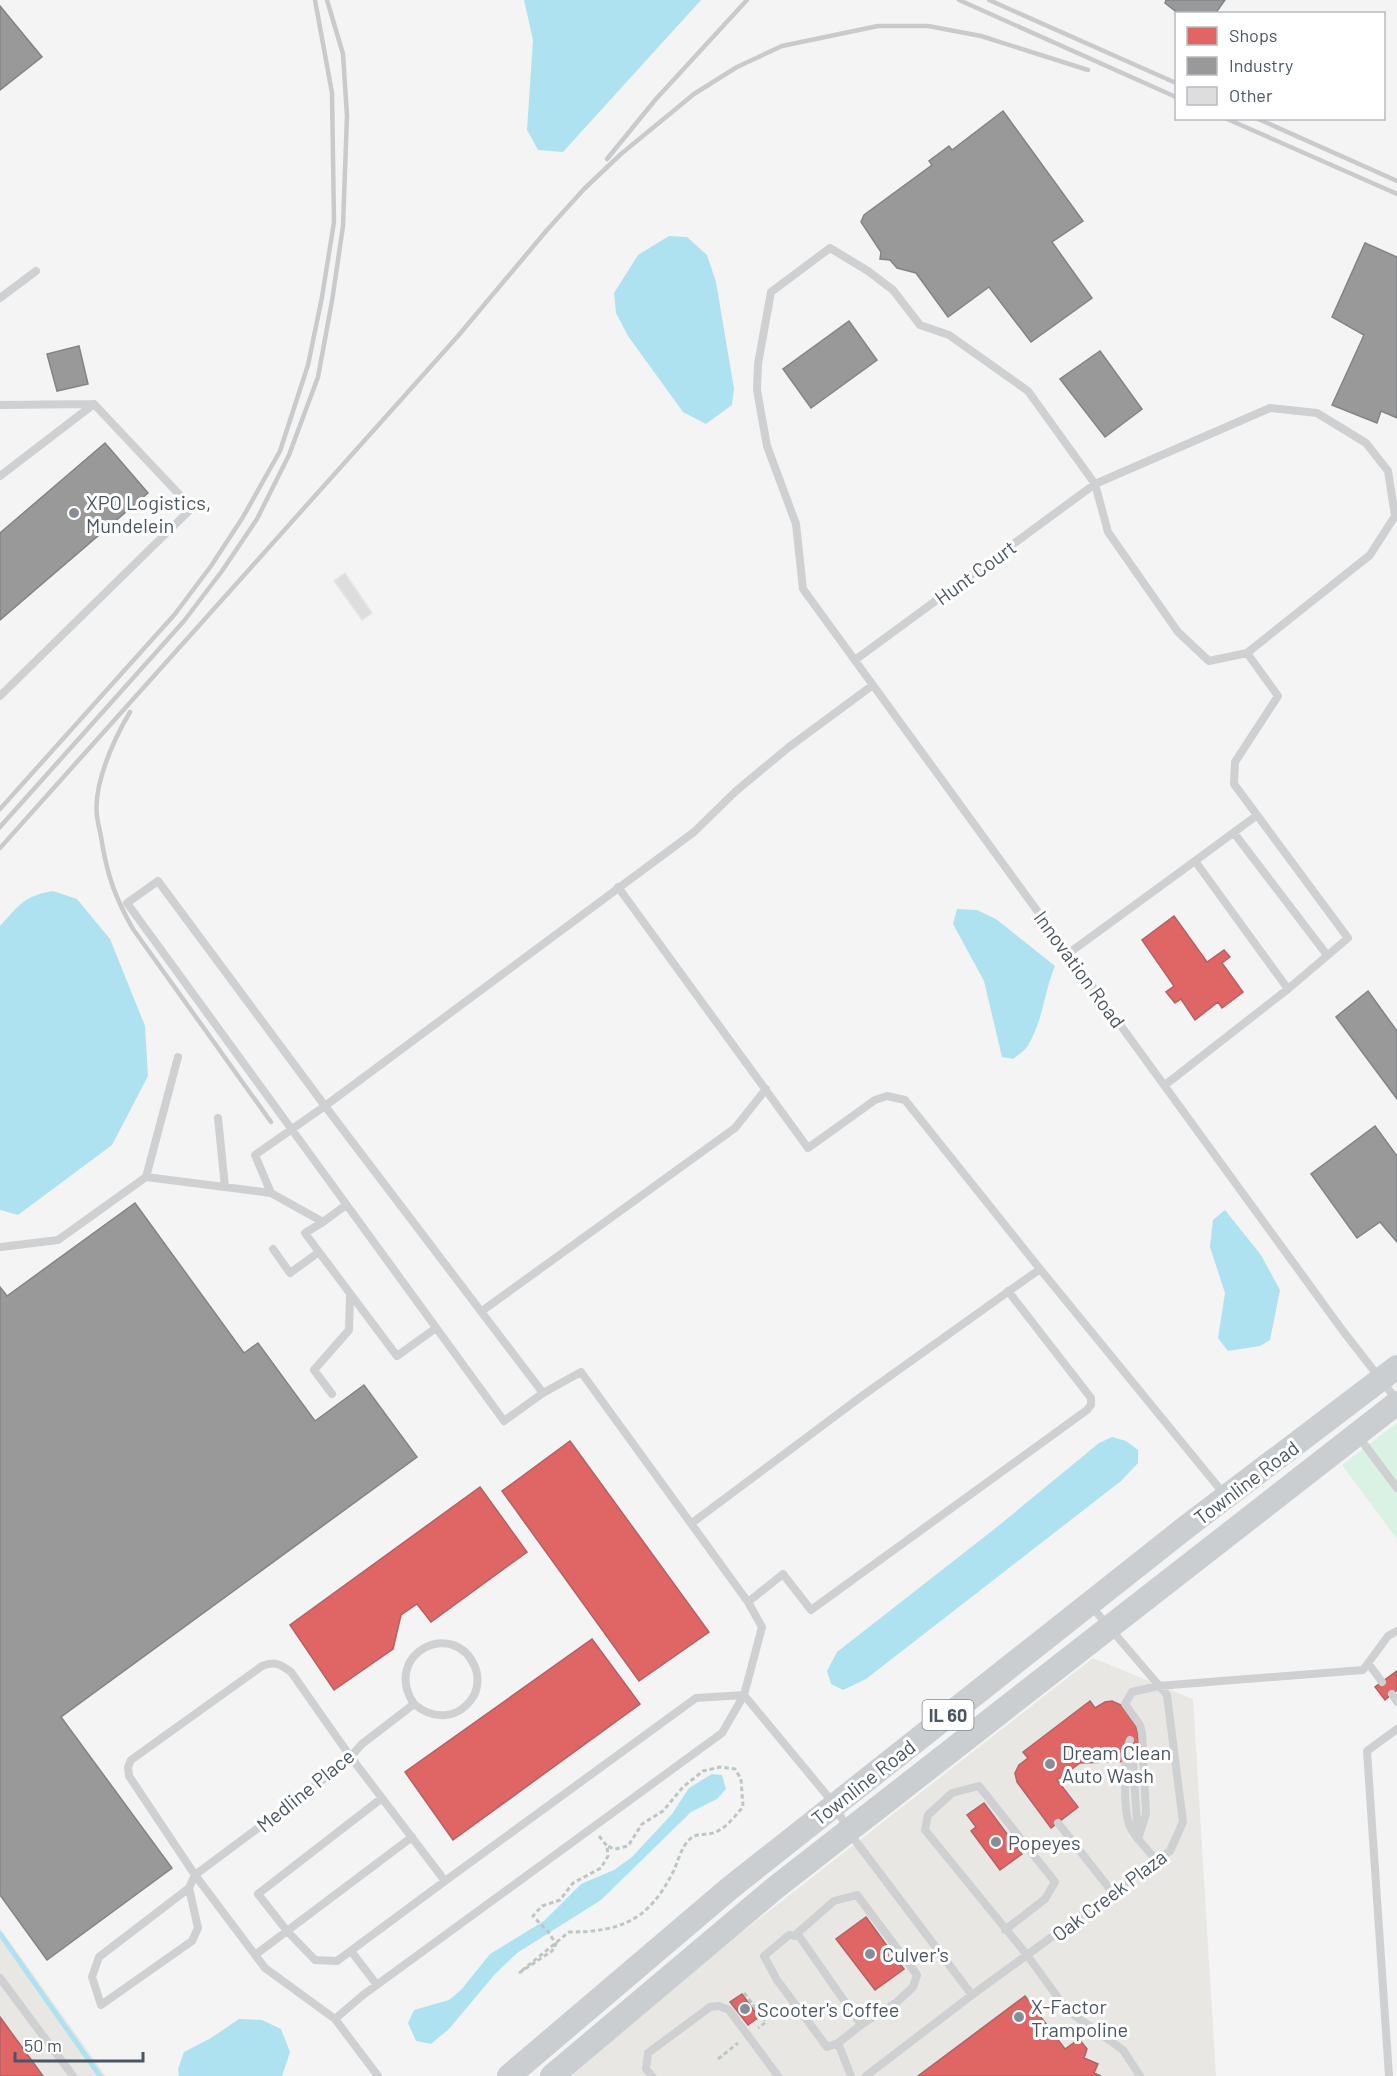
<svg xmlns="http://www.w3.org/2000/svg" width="1397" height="2076" viewBox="0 0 1397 2076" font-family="Barlow,sans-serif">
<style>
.commercial{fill:#e8e7e3}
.green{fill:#d9f2e3}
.water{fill:#aee2f0}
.shops{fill:#e06666;stroke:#b36164;stroke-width:1.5}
.industry{fill:#999;stroke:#818588;stroke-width:1.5}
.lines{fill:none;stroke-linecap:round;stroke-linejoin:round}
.stream{stroke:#aee2f0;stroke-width:5}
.building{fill:#ddddde;stroke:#e5e6e7;stroke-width:1.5}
.path{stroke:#bcc7c4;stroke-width:3;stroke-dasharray:4.5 3;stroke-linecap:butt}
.service{stroke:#ced0d2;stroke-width:8}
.primary{stroke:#caced1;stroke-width:24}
.rail{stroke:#c9cacc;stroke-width:4.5}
.poi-dot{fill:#868d94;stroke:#fff;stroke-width:2}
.labels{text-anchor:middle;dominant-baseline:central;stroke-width:6;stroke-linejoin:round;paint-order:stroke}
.shield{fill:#fff;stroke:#808990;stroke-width:1.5}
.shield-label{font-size:18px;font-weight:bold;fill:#4a5661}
.poi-label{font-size:20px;fill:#4a5661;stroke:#fff;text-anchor:start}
.street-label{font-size:20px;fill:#4a5661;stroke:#fff}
</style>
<rect width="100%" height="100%" fill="#f4f4f4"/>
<!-- commercial -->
<path class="commercial" d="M1093,1658L1193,1699L1216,2076H569L660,1996Z
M0,1928L106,2076H0Z"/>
<!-- green -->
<path class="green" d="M1397,1423V1539L1342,1465Z"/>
<!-- water -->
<path class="water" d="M524,0H701L563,152L538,150L527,130L533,40Z
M669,236L687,237L707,255L716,282L734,389L732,405L706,424L683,412L628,336L616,313L614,293L638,255Z
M53,891L77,899L110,939L145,1026L148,1076L112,1145L18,1215L0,1210V926C19,905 24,896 53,891Z
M957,909L977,910L996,919L1055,966C1044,992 1043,1022 1027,1047C1024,1051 1018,1055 1013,1059L1002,1057L984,981L953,924Z
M1225,1210L1261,1255L1280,1290L1270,1340L1260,1346L1228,1351L1218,1338L1225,1293L1210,1247L1213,1220Z
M1112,1437L1126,1441L1138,1450V1463L1121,1481L866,1679L843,1690L831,1684L827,1671L837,1652L997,1527L1099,1443Z
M712,1774L722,1775L726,1789L717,1799L691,1812L601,1900L517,1953L495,1974L449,2029L431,2044L416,2041L408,2023L414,2010L449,2000L461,1990L490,1954L544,1921L581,1884L614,1870L632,1857L672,1814L689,1788Z
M239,2019L262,2020L281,2029L290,2052L282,2076H179L178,2069L184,2052L211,2038Z"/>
<!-- shops -->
<path class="shops" d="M1174,916L1207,962L1224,950L1230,957L1222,963L1243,992L1222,1008L1218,1002L1195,1020L1181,999L1175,1003L1166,992L1174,986L1142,940Z
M570,1441L709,1632L639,1681L502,1491Z
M480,1487L527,1552L431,1622L417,1604L401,1615L393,1649L334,1690L290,1625Z
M592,1639L640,1704L453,1840L405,1772Z
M1397,1671V1690L1385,1700L1375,1687Z
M1090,1701L1095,1708L1105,1702L1112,1701L1121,1705L1136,1726L1138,1734L1139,1761L1080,1763L1057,1780L1078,1807L1051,1828L1017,1782L1015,1773L1019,1765L1028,1758L1023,1752Z
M984,1803L1022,1854L1000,1870L971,1831L976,1827L967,1815Z
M866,1917L904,1969L875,1990L836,1939Z
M742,1994L759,2017L748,2025L730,2002Z
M1025,1996L1065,2049L1079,2039L1087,2049L1084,2058L1098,2064L1094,2073L1101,2076H918Z
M0,2017L43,2076H0Z"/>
<!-- industry -->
<path class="industry" d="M1166,0H1225L1215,14H1179L1165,3Z
M0,6L42,57L0,90Z
M1003,111L1083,221L1052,242L1092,298L1031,342L989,287L948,317L916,273L897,268L890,260L880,259L881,252L861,222L864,215L932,165L929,161L949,146L952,150Z
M1365,243L1397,257V418L1381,411L1377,423L1332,405L1364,335L1332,317Z
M849,321L877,360L811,408L783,369Z
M79,346L88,384L57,391L47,354Z
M1100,351L1142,409L1105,437L1060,379Z
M105,443L148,493L0,620V533Z
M1368,991L1397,1031V1099L1336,1017Z
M1375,1126L1397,1156V1242L1380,1222L1357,1238L1311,1174Z
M135,1203L244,1353L258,1343L315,1421L364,1385L417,1457L61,1717L172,1868L47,1960L0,1895V1287L7,1296Z"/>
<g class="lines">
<!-- stream -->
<path class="stream" d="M0,1934L100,2076"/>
</g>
<!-- building -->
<path class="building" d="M345,573L372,613L362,620L334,581Z"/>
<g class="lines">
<!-- path -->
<path class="path" d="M599,1836L607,1846
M519,1973L552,1951L556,1944L549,1933L533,1916L542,1906L560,1900L573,1883L601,1868L608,1856L607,1846L615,1849L628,1846L642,1824L663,1811L683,1787L703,1771L720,1767L735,1769L741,1779L743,1807C735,1816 727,1827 716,1832C708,1836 697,1832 690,1839C681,1847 678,1862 673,1872C649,1920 621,1932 569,1932L519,1973
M744,1993L766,2022L758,2028
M718,2059L738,2043"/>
<!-- service -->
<path class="service" d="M0,298L36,271
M0,405L94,404L192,508L0,696
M0,476L94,404
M1247,653L1278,696L1235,762L1234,784L1348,938L1288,989
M855,660L1095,484L1270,408L1317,413L1366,443L1388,471L1395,516L1370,555L1247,653L1209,661L1178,632L1108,532L1095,484L1028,391L949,335L920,325L893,290L868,271L830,248L771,292L758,364L757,390L767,446L796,524L803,589L1343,1331L1396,1399
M1234,833L1327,955
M1195,861L1256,816
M618,887L808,1148L875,1100L887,1096L905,1100L1040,1269
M1069,953L1195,861L1288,989L1165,1085
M218,1118L225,1187
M146,1177L271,1193
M346,1205L323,1222L271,1193L255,1155L325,1106L158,881L127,903C253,1076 378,1248 504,1421L543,1393
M1,1247L58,1240L146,1177L178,1057
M273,1249L290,1273L319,1252L305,1233L323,1222
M319,1252L397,1356L436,1328
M482,1311L735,1128L766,1089
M332,1394L314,1370L349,1330L350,1295
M1358,1436L1397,1488
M692,1523L862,1396L1040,1269L1224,1494
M748,1602L783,1574L811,1610L1087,1410L1091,1405V1398L1008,1291
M1368,1663L1382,1682
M1392,1694L1397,1702
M744,1695L835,1805L848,1831L972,1995
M1130,1740C1123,1757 1124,1803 1128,1821C1129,1827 1134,1833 1137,1838
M1133,1761L1138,1839L1157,1861
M382,1798L258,1894L287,1931L315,1960L337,1961L445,1881
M1058,1823L1113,1893
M1138,1839L1146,1814L1142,1733L1140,1725L1125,1704L1132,1692L1158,1686L1363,1670L1388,1636L1397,1631
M189,1888L198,1928L192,1941L101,2005L92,1977L99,1957L189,1888L195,1875L344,1764L362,1744L414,1704C381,1654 454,1617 475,1667C479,1676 478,1689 473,1697C458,1720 433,1720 414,1704
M1005,1930L1045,1899L1055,1882L979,1786L952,1793L928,1815L925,1830L1027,1955L1067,2010L1123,2050L1140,2076
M789,1935L799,1936L861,2025L838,2043L827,2047L777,1980L764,1956Z
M794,1936L834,1901L857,1895L917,1975L913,1987L897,2002L861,2025
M351,1951L377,1985
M255,1955L412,1837
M0,1978L73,2076
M335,2019L363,1995L722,1733L744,1695L762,1627L748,1602L581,1372L543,1393L325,1106L694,832L736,791L789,747L873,685
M838,2043L851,2076
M378,2076L335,2019L265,1968L195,1875L129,1776L128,1767L131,1760L262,1666C275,1661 280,1664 291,1672L350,1756L445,1881L696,1698L744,1695
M652,2076L646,2069L648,2053L710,2007L719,2006L729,2010L778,2076
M866,2076L972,1995L1170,1851L1183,1822L1167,1695L1091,1606
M1389,2076L1367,1751L1397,1729"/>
<!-- primary -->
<path class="primary" d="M509,2076L730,1888L1185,1528L1397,1367
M552,2076L775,1888L1397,1403"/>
<!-- rail -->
<path class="rail" d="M959,0L1176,97
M989,0L1176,83
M1225,118L1397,194
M1256,118L1397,181
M607,159L656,99L747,0
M130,712C114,739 93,784 97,816C98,825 101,834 102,843C108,878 116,899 133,929L271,1122
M0,809L175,614L211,566L243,517L280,451L308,365L322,297L334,222L332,93L315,0
M0,827L184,621L222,571L257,519L289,455L318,377L332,301L343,226L347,116L343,54L327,0
M0,848L458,336L547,230L584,189L621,154L694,94L737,67L782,46L878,26H928L981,36L1088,70"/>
</g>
<!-- markers -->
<g class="poi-dot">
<circle cx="74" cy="513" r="6"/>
<circle cx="1050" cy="1764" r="6"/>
<circle cx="996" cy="1842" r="6"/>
<circle cx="870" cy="1954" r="6"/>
<circle cx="745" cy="2009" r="6"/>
<circle cx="1019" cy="2017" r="6"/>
</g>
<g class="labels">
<!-- shield labels -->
<rect class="shield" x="922.5" y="1700" width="51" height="30" rx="4.5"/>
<g class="shield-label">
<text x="948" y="1715">IL 60</text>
</g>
<!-- poi labels -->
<g class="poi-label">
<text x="86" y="502">XPO Logistics,<tspan x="86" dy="23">Mundelein</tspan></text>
<text x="1062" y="1752">Dream Clean<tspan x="1062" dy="23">Auto Wash</tspan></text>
<text x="1008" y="1842">Popeyes</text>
<text x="882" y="1954">Culver's</text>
<text x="1031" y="2006">X-Factor<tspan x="1031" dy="23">Trampoline</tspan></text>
<text x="757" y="2009">Scooter's Coffee</text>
</g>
<!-- street labels -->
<g class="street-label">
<text transform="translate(975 572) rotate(-36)">Hunt Court</text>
<text transform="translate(1080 969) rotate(54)">Innovation Road</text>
<text transform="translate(1246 1482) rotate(-37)">Townline Road</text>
<text transform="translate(863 1782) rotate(-38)">Townline Road</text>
<text transform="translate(305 1790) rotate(-39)">Medline Place</text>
<text transform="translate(1109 1895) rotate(-37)">Oak Creek Plaza</text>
</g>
</g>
<!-- legend -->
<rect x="1175" y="12" width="210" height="108" fill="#ffffff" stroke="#b7bbc0" stroke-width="1.5"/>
<rect x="1187" y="27" width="30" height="18" fill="#e06666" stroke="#b7bbc0" stroke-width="1.5"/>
<text x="1229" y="42" font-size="18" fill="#4a5661">Shops</text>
<rect x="1187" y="57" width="30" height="18" fill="#999999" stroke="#b7bbc0" stroke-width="1.5"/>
<text x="1229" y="72" font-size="18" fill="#4a5661">Industry</text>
<rect x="1187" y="87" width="30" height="18" fill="#ddddde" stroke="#b7bbc0" stroke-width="1.5"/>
<text x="1229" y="102" font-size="18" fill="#4a5661">Other</text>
<!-- scale -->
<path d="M15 2052v9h128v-9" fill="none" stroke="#4a5661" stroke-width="3"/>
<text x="24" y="2052" font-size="18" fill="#4a5661" stroke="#ffffff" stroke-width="4.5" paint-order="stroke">50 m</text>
</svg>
